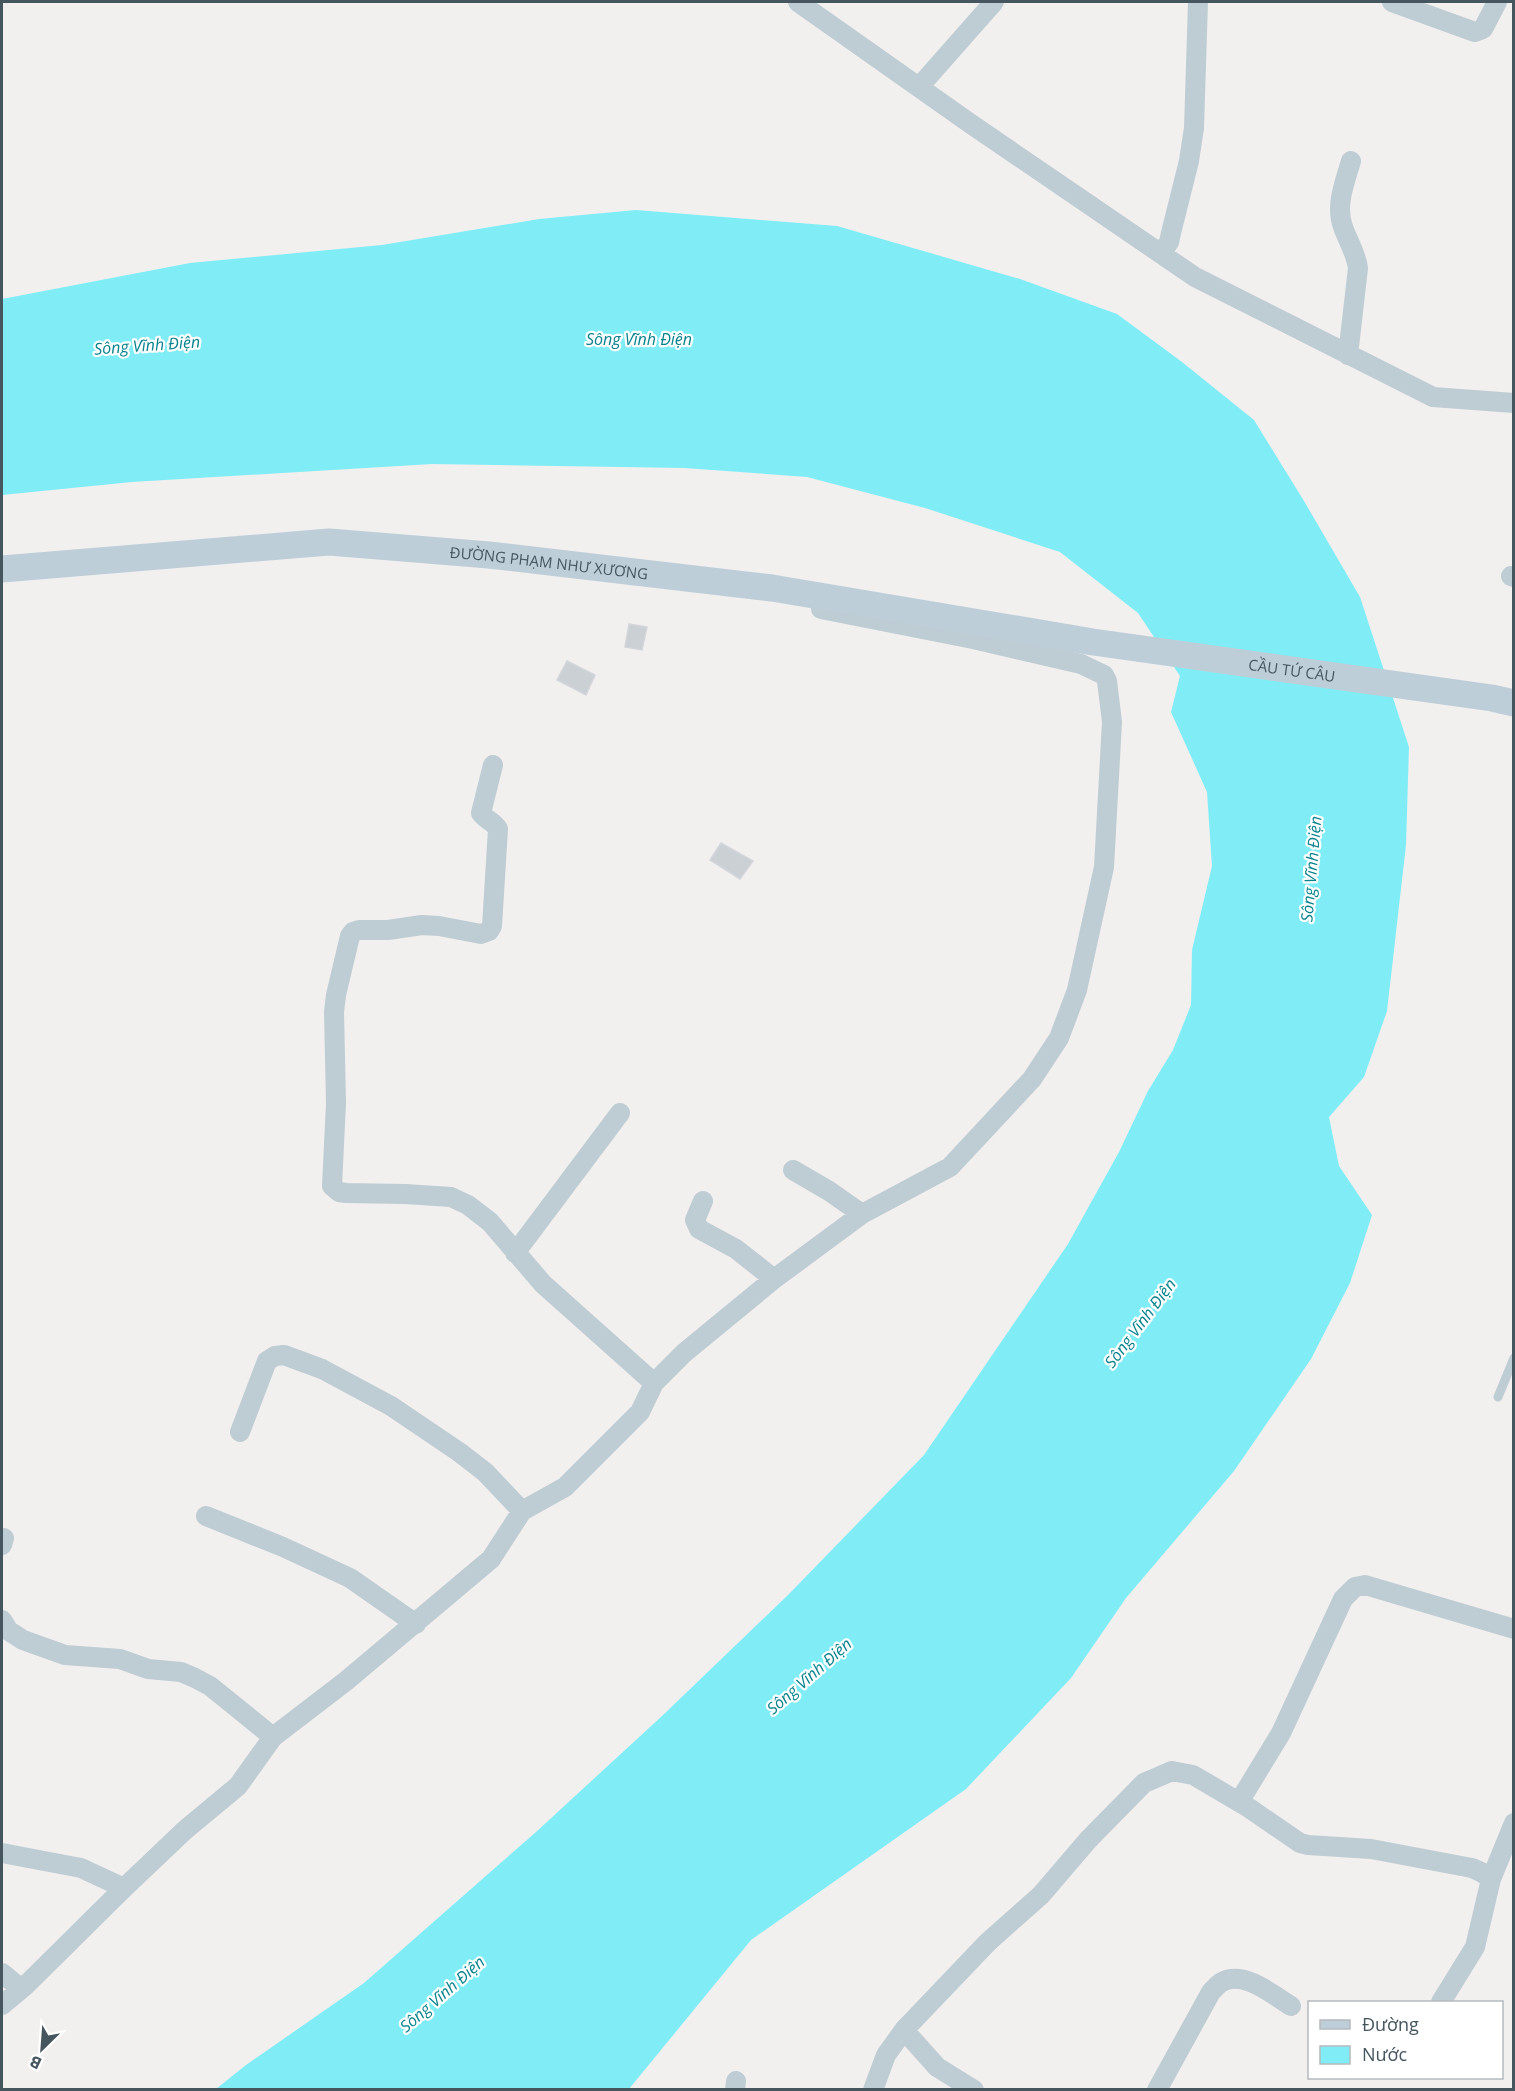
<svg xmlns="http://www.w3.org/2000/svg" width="1515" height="2091" viewBox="0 0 1515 2091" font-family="'Open Sans',sans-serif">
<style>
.water{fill:#80edf6}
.building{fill:#cad0d4;stroke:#d2d6db;stroke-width:1.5}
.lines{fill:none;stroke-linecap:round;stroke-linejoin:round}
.service{stroke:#beccd3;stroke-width:9}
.minor{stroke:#beccd3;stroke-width:20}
.secondary{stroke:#bdced8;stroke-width:27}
.labels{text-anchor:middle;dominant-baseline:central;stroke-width:4.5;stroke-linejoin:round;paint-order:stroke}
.street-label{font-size:15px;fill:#45565f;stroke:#fff}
.water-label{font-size:16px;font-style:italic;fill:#04828d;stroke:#fff}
</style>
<rect width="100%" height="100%" fill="#f2efef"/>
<!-- water -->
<path class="water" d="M636,210L837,226L1020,279L1117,314L1182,362L1254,420L1304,501L1360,597L1409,747L1406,845L1387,1011L1364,1077L1329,1117L1339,1166L1372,1215L1350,1283L1311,1359L1234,1471L1126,1598L1071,1678L966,1789L751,1940L629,2089H216L246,2065L364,1983L536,1832L662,1716L788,1595L924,1455L1068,1244L1119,1152L1148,1091L1173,1050L1191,1005L1192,950L1212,866L1207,792L1171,712L1180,676L1138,613L1060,552L925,508L807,477L684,468L432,464L132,482L2,495V299L190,263L382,245L539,219Z"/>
<!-- building -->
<path class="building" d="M629,624L647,627L642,650L625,647Z
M567,661L595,675L586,695L557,680Z
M721,843L753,861L740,879L710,860Z"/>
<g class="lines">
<!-- service -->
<path class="service" d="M1498,1397L1514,1358"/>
<!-- minor -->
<path class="minor" d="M798,2L971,124L1195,277L1433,397L1514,403
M1392,2L1475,32L1483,29L1497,2
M919,87L994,2
M1161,254L1169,242L1171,233L1189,161L1194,128L1198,2
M1348,355L1358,268C1356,253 1348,241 1343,227C1335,205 1345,182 1351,161
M1511,576L1514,577
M493,765L481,813C486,820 494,822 498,829L492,926L489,931L481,934L439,926L422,925L388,930H359L353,932L350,936L336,995L334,1012L336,1103L332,1186L339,1192L346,1193L405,1194L451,1197L468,1205L490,1222L543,1284L654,1383
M793,1170L829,1191L862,1214
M703,1201L695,1220L699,1229L736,1249L774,1279
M515,1253L620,1113
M240,1432L267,1361L275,1356L284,1355L322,1369L391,1406L459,1452L485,1472L522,1511
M206,1516L283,1547L350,1578L416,1624
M2,1545L4,1538
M2,1620L9,1631L23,1640L65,1655L120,1659L148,1669L181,1672L195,1678L210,1686L273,1737
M1239,1802L1281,1733L1343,1599L1355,1587L1365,1585L1514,1629
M2,1853L81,1868L124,1888
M2,1973L21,1989
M1441,2002L1475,1947L1491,1879L1514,1823
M2,2005L26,1985L124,1888L185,1830L238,1786L273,1737L346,1681L491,1559L522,1511L565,1487L640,1412L654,1383L684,1353L774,1279L862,1214L950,1167L1032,1079L1059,1038L1077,990L1104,867L1112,722L1107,681L1104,675L1081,664L973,639L821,609
M904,2030L937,2067L974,2090
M735,2090L736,2081
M873,2090L886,2055L904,2030L988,1942L1041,1895L1088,1840L1144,1783L1172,1771L1193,1775L1249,1808L1300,1843L1308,1845L1371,1849L1472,1868L1481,1872L1491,1879
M1157,2090L1211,1992C1214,1989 1218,1984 1222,1982C1244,1970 1273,1995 1291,2006"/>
<!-- secondary -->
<path class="secondary" id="s1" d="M2,569L329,542L489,555L772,588L1093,642L1492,698L1514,703"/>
</g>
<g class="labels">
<!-- street labels -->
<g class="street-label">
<text stroke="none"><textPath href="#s1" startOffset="549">ĐƯỜNG PHẠM NHƯ XƯƠNG</textPath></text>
<text stroke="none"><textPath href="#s1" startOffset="1300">CẦU TỨ CÂU</textPath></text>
</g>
<!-- water labels -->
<g class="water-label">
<text x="639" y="339">Sông Vĩnh Điện</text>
<text transform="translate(147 345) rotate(-4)">Sông Vĩnh Điện</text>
<text transform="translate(1311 869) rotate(-85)">Sông Vĩnh Điện</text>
<text transform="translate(1140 1323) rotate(-53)">Sông Vĩnh Điện</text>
<text transform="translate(809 1676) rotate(-41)">Sông Vĩnh Điện</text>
<text transform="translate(442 1994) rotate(-41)">Sông Vĩnh Điện</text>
</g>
</g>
<!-- border -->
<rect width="1515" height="2091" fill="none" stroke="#45565f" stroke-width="6"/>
<!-- legend -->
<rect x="1308" y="2001" width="195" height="78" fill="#ffffff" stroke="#b5bbbf" stroke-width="1.5"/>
<rect x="1320" y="2020" width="30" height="9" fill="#bdced8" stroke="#b5bbbf" stroke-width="1.5"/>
<text x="1362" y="2031" font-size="18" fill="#45565f">Đường</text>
<rect x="1320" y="2046" width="30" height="18" fill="#80edf6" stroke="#b5bbbf" stroke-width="1.5"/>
<text x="1362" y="2061" font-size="18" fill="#45565f">Nước</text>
<!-- north arrow -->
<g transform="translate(42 2049) rotate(205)" stroke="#ffffff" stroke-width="4.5" paint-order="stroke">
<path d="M0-4.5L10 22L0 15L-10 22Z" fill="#45565f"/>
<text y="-9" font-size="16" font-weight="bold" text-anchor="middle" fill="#45565f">B</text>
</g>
</svg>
